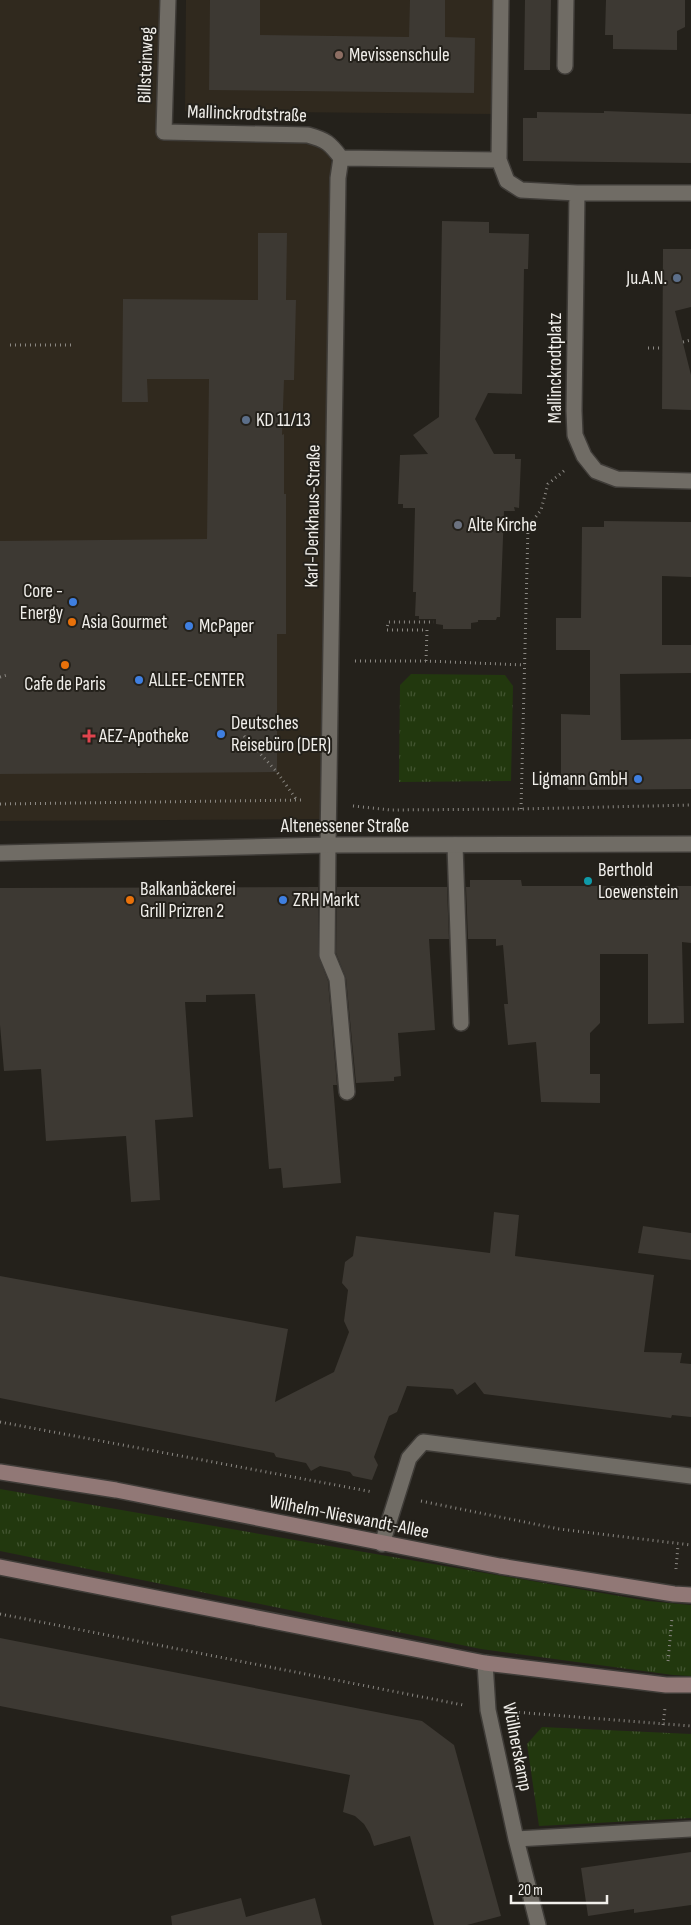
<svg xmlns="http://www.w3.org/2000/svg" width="691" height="1925" viewBox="0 0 691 1925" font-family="'Sofia Sans Condensed',sans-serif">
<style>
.built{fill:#30291e}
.grass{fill:url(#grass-tufts)}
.building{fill:#3d3933}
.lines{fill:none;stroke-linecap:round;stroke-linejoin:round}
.lane-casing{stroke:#3f3c38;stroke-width:18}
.street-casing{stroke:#3f3c38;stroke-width:18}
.secondary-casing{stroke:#3f3c38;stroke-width:18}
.path{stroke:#8b8883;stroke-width:3;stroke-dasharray:1 4;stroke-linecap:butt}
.lane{stroke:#706c65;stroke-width:15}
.street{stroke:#706c65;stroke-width:15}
.secondary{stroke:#917876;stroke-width:15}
.education-dot{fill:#8d6e63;stroke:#24211b;stroke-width:2}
.service-dot{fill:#5c6f8a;stroke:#24211b;stroke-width:2}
.worship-dot{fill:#6b7280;stroke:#24211b;stroke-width:2}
.shop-dot{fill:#3f7fe0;stroke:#24211b;stroke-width:2}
.food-dot{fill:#e8710a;stroke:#24211b;stroke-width:2}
.health-dot{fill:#e0444e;stroke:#24211b;stroke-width:2}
.culture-dot{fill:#0f9aa8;stroke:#24211b;stroke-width:2}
.labels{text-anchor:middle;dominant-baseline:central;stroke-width:4;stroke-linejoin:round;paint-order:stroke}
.poi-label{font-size:19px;fill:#f1efeb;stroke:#24211b;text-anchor:start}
.street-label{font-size:19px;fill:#f1efeb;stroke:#24211b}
</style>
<defs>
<pattern id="grass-tufts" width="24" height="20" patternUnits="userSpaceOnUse" patternTransform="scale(1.25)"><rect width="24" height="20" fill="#22380e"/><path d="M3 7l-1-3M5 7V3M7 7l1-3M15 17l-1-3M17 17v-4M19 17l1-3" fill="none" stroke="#435531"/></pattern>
</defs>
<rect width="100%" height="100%" fill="#24211b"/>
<!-- built -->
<path class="built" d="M0,0H163L162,135L307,139L331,150L326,819L0,821Z
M186,0H492L491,114L185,111Z"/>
<!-- grass -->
<path class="grass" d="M411,674L505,675L513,686L511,781L399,782L400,685Z
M0,1489L648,1601L691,1605V1676L673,1675L481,1649L0,1551Z
M542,1727L691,1734V1818L539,1826L527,1744Z"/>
<!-- building -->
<path class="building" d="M210,0H260V35L409,37L410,0H445V37L475,38L474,93L209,90Z
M525,0H551L550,70H524Z
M606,0H685V27L677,31V50L613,49V35H605Z
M604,111L691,114V163L523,161V118H537V112L604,113Z
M442,221L489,222V233L529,234L528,269H524L522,394L488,393L475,419L494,454H515V459H521L519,508L514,507L515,511H504L500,617H497L496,620H478V622L471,623V629H443V625L436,624V619H419V616H415L416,592H413L415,508H403V504H398L400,455L428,454L413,435L439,417Z
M258,233H287L286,300H296L294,380H284L282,435L284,434V494H286V634H277V772L0,774V541L207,539L209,379H147L148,402H122L123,299L258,300Z
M663,249H691V307L675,311L691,375V410L662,409Z
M604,521L691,522V577L662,576V645H691V673L620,674L621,740L691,739V789L569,790L561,780V714L590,715V650H556V618H581L582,527H604Z
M470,880H521L522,886H691V943L682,942L684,1023L648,1024V954H600V1023L590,1033V1074H600V1103L541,1102L536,1042L508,1045L504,1004H508L503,945L496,946V939H468L466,887H470Z
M318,887V955L328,981L337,1085H333L341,1183L283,1188L281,1168L269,1169L255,994L206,995V1002H185L193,1117L155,1120L160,1200L131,1202L126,1136L46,1141L41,1069L4,1071L0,1025V888Z
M337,887H447L449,939H429L435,1030L398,1033L401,1076L394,1077V1081L356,1083L346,978L336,953Z
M494,1212L519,1215L515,1256L654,1275L644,1352L682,1353L680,1363L691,1364V1417L672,1415L671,1418L484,1394L475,1382L457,1395L453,1389L407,1386L397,1412L389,1416L374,1457L378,1465L372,1480L353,1476L350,1472L320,1466L311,1471L306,1463L276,1457L274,1453L0,1398V1276L288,1329L275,1402L334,1372L349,1332L344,1321L348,1290L342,1283L345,1262L353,1256L356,1236L490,1253Z
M643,1226L691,1233V1260L638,1253Z
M0,1638L422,1721L454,1745L501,1916L467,1925H434L410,1836L374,1846L370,1834L364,1824L355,1816L343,1812L350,1775L0,1706Z
M691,1852V1905L634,1913V1909L588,1916L581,1868Z
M241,1898L246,1917L315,1898L322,1925H172L171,1916Z"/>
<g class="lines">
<!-- lane casing -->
<g class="lane-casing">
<path id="lane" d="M565,66L566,0
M328,845L327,955L337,979L347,1092
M455,845L461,1023
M382,1544L409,1458L423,1442L691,1476"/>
</g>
<!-- street casing -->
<g class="street-casing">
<path id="street" d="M168,0L164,132L308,135C326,140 330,143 341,158L499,160L507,181L521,190L577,193H691
M499,160L501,0
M577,193L574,411L575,435L584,456L596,471L617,479L691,481
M328,845L338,178L341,158
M0,853L328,845L691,844
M485,1663L488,1710L516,1839L538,1925
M516,1839L691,1829"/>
</g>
<!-- secondary casing -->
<g class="secondary-casing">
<path id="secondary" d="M0,1472L116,1490L500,1566L674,1594L691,1595
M0,1567L485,1663L666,1685H691"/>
</g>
<!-- path -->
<path class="path" d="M683,342L691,340
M10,345H73
M648,348H662
M355,661H426L525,665
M426,661L427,630H387L388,622H434
M0,677L7,675
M244,736L277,772L296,799
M0,804L304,800
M353,806L391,810L521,809L691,805
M521,809L528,527L541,510L548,484L565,470
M0,1422L373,1492
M421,1501L559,1529L691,1545
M676,1569L678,1545
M0,1614L463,1705
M668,1661L672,1618
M514,1712L691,1726
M663,1725L665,1708"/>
<!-- lane -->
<use href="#lane" class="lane"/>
<!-- street -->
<use href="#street" class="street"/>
<!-- secondary -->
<use href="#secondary" class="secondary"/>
</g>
<!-- markers -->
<circle class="education-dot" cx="339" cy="55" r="5"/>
<g class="service-dot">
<circle cx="677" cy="278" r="5"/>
<circle cx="246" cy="420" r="5"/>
</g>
<circle class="worship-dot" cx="458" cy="525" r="5"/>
<g class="shop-dot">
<circle cx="73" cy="602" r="5"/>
<circle cx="189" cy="626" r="5"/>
<circle cx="139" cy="680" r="5"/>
<circle cx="221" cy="734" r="5"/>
<circle cx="638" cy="779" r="5"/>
<circle cx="283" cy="900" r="5"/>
</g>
<g class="food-dot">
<circle cx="72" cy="622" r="5"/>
<circle cx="65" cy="665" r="5"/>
<circle cx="130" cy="900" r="5"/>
</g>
<path class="health-dot" d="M86.5 728.5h5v5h5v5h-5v5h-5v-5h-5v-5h5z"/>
<circle class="culture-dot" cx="588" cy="881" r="5"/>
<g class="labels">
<!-- poi labels -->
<g class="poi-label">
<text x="349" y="55">Mevissenschule</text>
<text x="667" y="278" text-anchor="end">Ju.A.N.</text>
<text x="256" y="420">KD 11/13</text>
<text x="468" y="525">Alte Kirche</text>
<text x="63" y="591" text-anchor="end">Core -<tspan x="63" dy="22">Energy</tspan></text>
<text x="82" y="622">Asia Gourmet</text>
<text x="199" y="626">McPaper</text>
<text x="149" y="680">ALLEE-CENTER</text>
<text x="65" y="684" text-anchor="middle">Cafe de Paris</text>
<text x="231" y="723">Deutsches<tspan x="231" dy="22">Reisebüro (DER)</tspan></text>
<text x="99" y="736">AEZ-Apotheke</text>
<text x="628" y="779" text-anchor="end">Ligmann GmbH</text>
<text x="598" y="870">Berthold<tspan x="598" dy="22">Loewenstein</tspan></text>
<text x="140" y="889">Balkanbäckerei<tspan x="140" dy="22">Grill Prizren 2</tspan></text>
<text x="293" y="900">ZRH Markt</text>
</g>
<!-- street labels -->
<g class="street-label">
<text transform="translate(146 65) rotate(-88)">Billsteinweg</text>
<text transform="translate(247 114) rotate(2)">Mallinckrodtstraße</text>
<text transform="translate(555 368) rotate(-90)">Mallinckrodtplatz</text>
<text transform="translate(313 516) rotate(-89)">Karl-Denkhaus-Straße</text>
<text x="345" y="826">Altenessener Straße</text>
<text transform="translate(349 1517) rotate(11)">Wilhelm-Nieswandt-Allee</text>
<text transform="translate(517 1747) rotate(79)">Wüllnerskamp</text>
</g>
</g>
<!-- scale -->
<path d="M511 1895v8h96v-8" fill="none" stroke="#f1efeb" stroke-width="2.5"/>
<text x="518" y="1895" font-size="15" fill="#f1efeb" stroke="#24211b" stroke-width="4" paint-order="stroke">20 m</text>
</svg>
